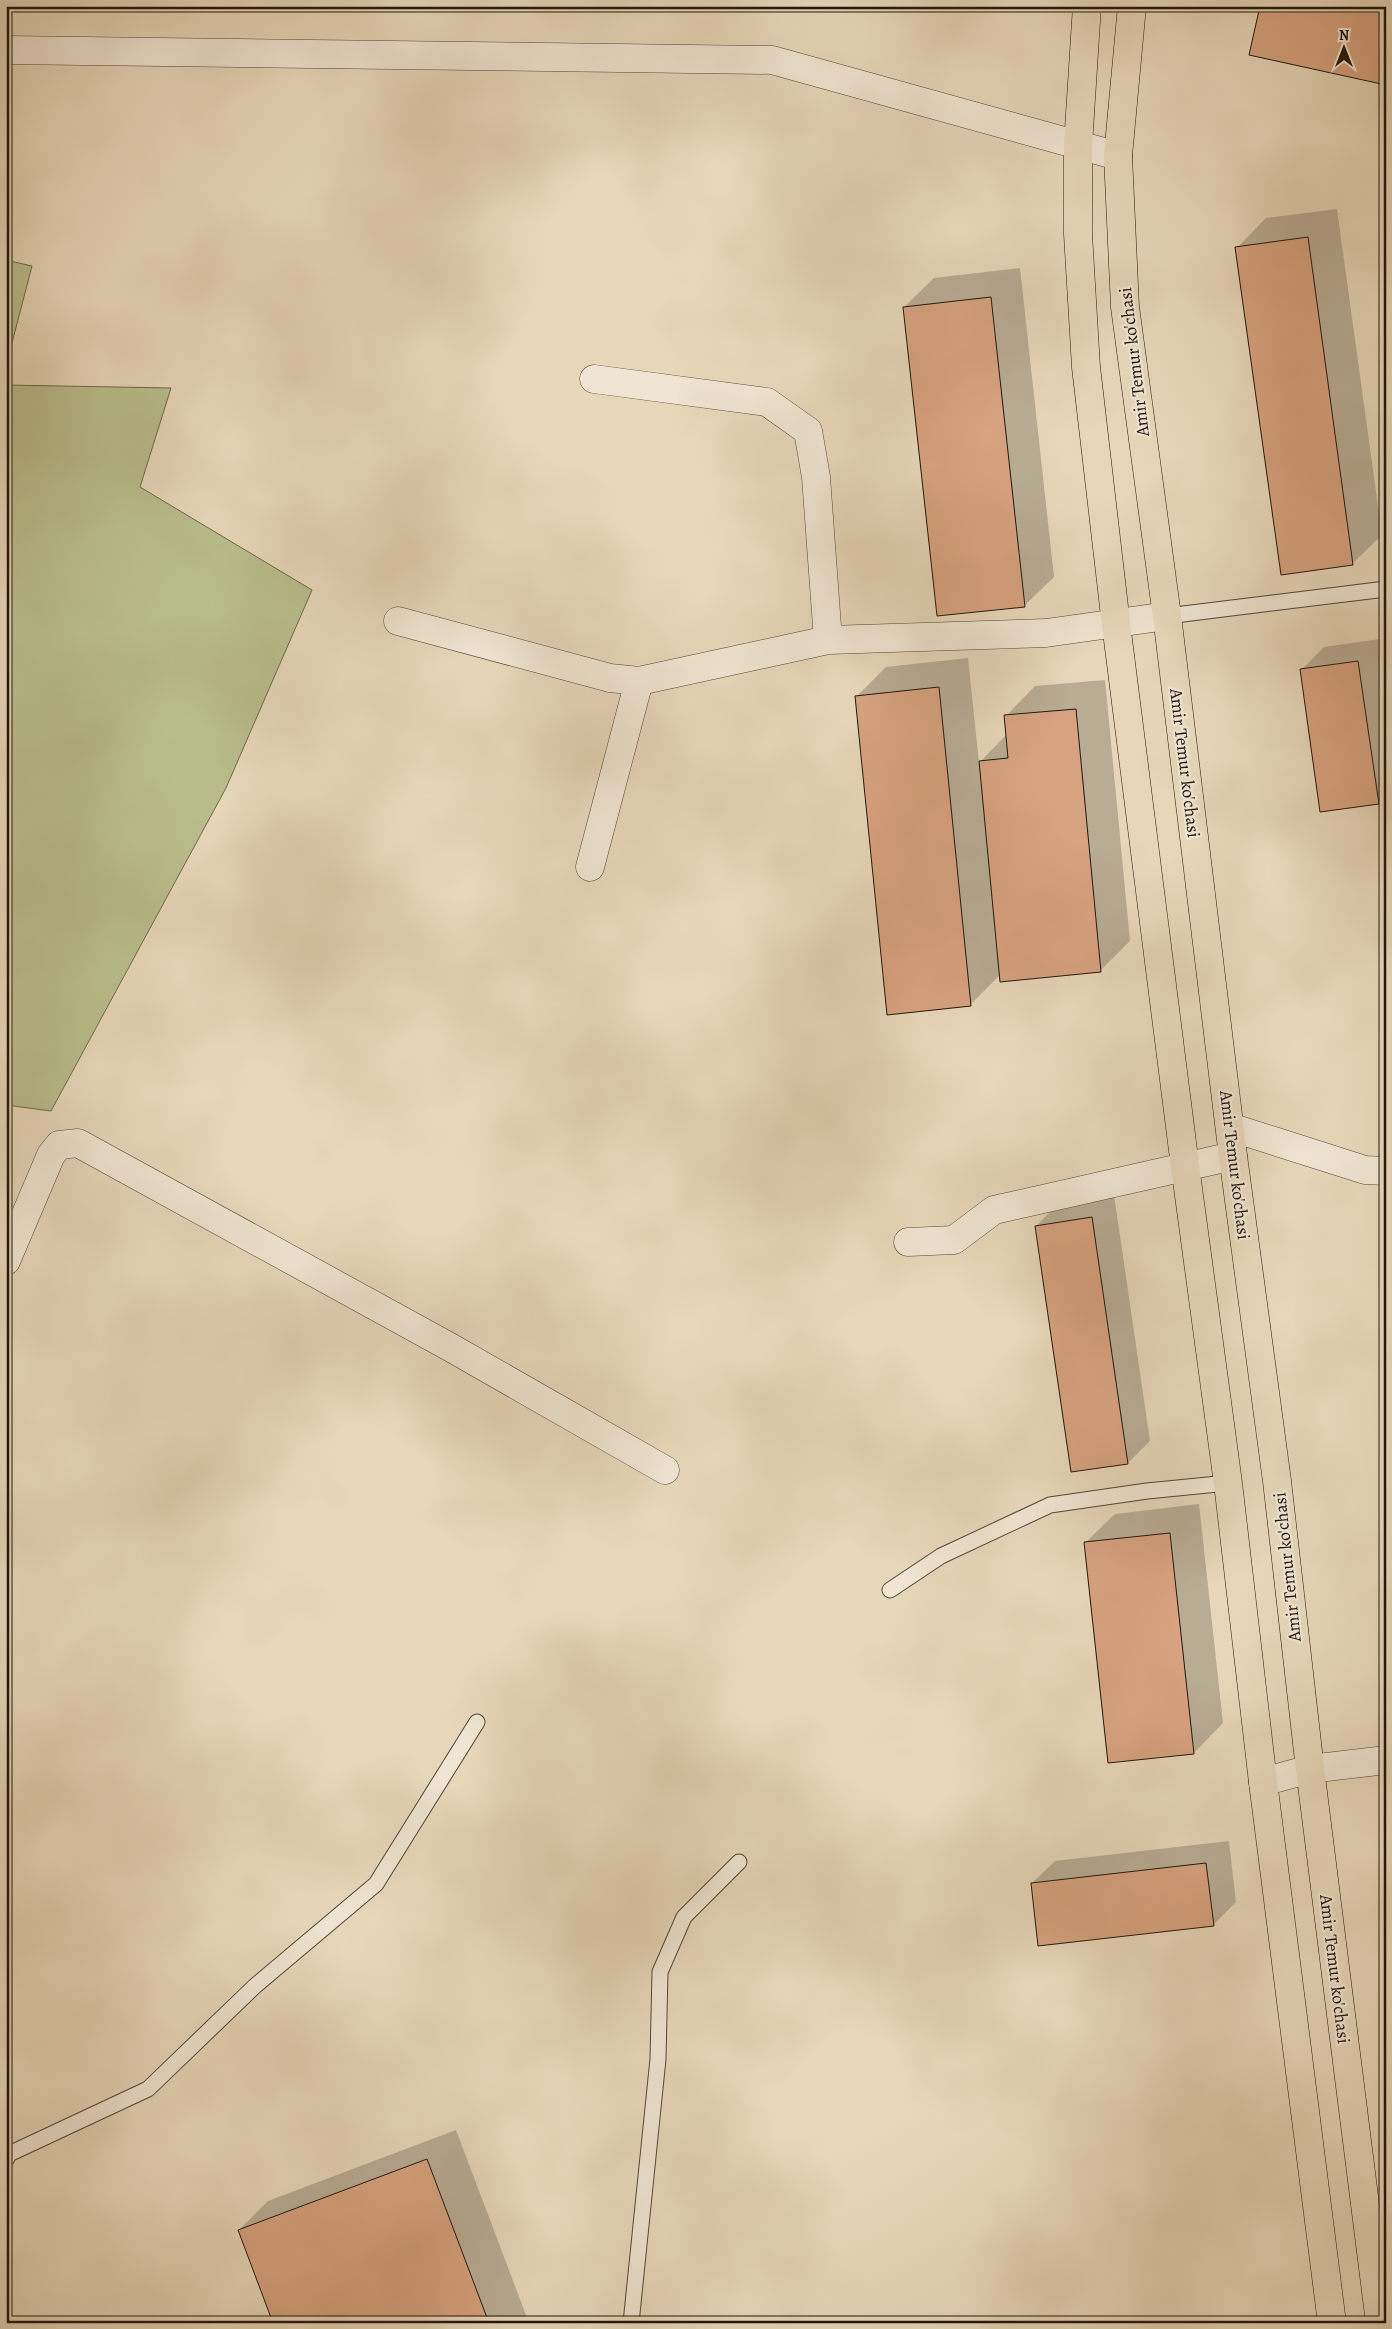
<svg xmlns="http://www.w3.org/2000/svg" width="1392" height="2329" viewBox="0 0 1392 2329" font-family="Alegreya,serif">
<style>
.green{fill:#b9bd8c;stroke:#6c6a4c}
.shadow{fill:#0003}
.building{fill:#d7a280;stroke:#20170d}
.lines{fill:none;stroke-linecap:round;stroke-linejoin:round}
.service-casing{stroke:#524738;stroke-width:17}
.minor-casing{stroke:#524738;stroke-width:29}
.primary-casing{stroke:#20170d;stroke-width:29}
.service{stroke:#efe5d2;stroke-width:15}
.minor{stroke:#efe5d2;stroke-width:28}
.primary{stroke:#e7d7b9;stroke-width:28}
.labels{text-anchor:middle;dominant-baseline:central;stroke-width:4.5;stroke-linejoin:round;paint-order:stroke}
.street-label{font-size:18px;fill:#20170d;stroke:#efe5d2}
</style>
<rect width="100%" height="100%" fill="#e7d7b9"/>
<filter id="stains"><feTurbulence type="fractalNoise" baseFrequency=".004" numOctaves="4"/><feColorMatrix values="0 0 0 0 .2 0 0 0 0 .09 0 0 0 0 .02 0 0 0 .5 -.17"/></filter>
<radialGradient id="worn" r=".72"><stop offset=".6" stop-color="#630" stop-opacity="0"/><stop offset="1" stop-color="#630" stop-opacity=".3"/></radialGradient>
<!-- green -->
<path class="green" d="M6,260L32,266L6,366Z
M6,385L171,388L140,487L312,590L226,788L51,1111L6,1105Z"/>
<!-- shadow -->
<path class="shadow" d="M1261,6H1386V84Z
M1337,209L1382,535L1352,564L1237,248L1266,218Z
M1020,268L1054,577L1024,606L904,307L934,278Z
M1380,639L1386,678V795L1378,803L1301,670L1324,647Z
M968,658L979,763L1007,734L1006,716L1035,686L1105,680L1130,941L1101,970L1001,974L970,1005L857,696L886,667Z
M1114,1195L1150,1441L1128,1463L1036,1226L1058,1204Z
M1199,1504L1223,1723L1194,1753L1085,1543L1115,1514Z
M1229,1841L1236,1902L1213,1925L1032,1883L1055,1861Z
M456,2130L529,2323H274L239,2230L268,2201Z"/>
<!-- building -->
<path class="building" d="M1260,6L1386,8V85L1249,55Z
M1308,237L1353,565L1281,575L1235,247Z
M991,297L1025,607L937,616L903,307Z
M1358,661L1379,804L1320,812L1300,669Z
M939,687L971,1006L887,1015L855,696Z
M1076,709L1101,972L1000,982L979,761L1008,758L1004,715Z
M1092,1217L1128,1464L1071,1472L1035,1226Z
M1170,1533L1194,1754L1108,1763L1084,1542Z
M1206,1863L1214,1926L1038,1946L1031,1883Z
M427,2159L489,2323H273L238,2230Z"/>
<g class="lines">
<!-- service casing -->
<g class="service-casing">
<path id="service" d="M1167,616L1386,589
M890,1590L941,1556L1050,1505L1147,1491L1228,1483
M6,2160L9,2154L148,2089L255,1986L376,1884L477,1722
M631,2323L658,2059L660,1972L684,1917L739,1862"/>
</g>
<!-- minor casing -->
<g class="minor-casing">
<path id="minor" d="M6,50L772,60L1118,156
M594,379L767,402L808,431L816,477L828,640
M398,621L610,678L639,681L828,640L1046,633L1167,616
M590,867L639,681
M1230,1127L1365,1170L1386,1171
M908,1242L954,1240L994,1210L1233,1156
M6,1261L51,1155L59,1145L78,1143L448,1346L665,1470
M1263,1782L1310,1769L1386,1760"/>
</g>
<!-- primary casing -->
<g class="primary-casing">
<path id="primary" d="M1087,6L1078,145V234L1086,367L1116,624L1185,1166L1228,1483L1263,1782L1332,2323
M1132,6L1118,156L1125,307L1167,616L1233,1156L1277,1481L1310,1769L1380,2323"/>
</g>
<!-- service -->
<use href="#service" class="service"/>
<!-- minor -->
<use href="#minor" class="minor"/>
<!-- primary -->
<use href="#primary" class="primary"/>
</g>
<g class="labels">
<!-- street labels -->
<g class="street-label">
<text transform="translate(1134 362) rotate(-97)">Amir Temur ko'chasi</text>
<text transform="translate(1185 763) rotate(83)">Amir Temur ko'chasi</text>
<text transform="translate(1235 1165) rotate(83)">Amir Temur ko'chasi</text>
<text transform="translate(1287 1567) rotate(-96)">Amir Temur ko'chasi</text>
<text transform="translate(1335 1969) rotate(83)">Amir Temur ko'chasi</text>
</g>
</g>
<!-- margin -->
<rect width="1392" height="2329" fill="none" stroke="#e7d7b9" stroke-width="25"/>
<rect x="8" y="8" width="1377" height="2314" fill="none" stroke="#20170d" stroke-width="2.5"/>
<rect x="12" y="12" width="1367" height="2304" fill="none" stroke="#20170d"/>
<!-- north arrow -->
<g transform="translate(1344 48)" stroke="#efe5d2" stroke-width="4" paint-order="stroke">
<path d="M0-4L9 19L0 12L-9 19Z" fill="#20170d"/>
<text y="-8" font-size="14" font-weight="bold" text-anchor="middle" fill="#20170d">N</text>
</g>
<rect width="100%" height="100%" filter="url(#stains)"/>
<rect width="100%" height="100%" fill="url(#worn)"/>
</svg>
